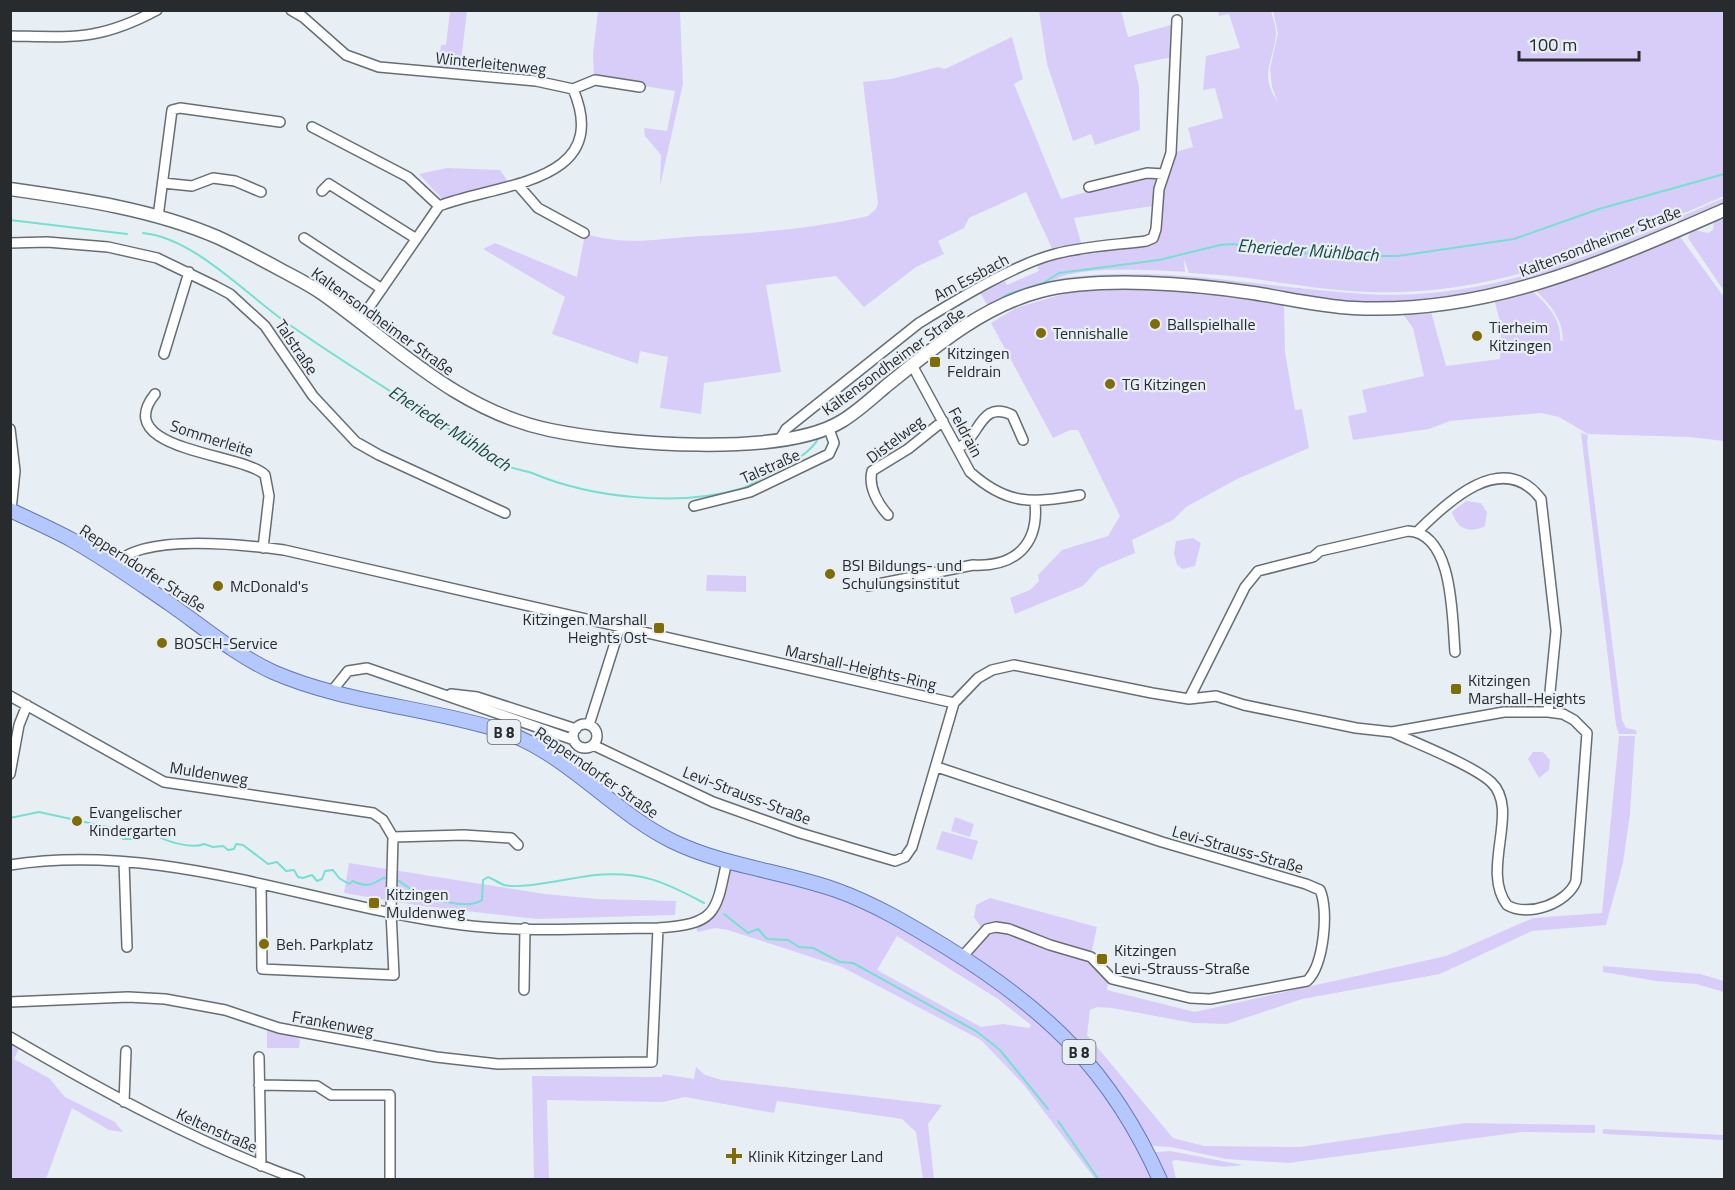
<svg xmlns="http://www.w3.org/2000/svg" width="1735" height="1190" viewBox="0 0 1735 1190" font-family="'Titillium Web',sans-serif">
<style>
.green{fill:#d8cdf9;fill-rule:evenodd}
.lines{fill:none;stroke-linecap:round;stroke-linejoin:round}
.stream{stroke:#75e0cf;stroke-width:2}
.minor-casing{stroke:#666e73;stroke-width:12}
.secondary-casing{stroke:#666e73;stroke-width:15}
.primary-casing{stroke:#647ab4;stroke-width:16}
.minor{stroke:#fff;stroke-width:9}
.secondary{stroke:#fff;stroke-width:12}
.primary{stroke:#b5c8fd;stroke-width:14}
.poi-dot{fill:#7f6c06;stroke:#e7eff5;stroke-width:2}
.labels{text-anchor:middle;dominant-baseline:central;stroke-width:4.5;stroke-linejoin:round;paint-order:stroke}
.shield{fill:#e7eff5;stroke:#616669;stroke-width:1.5}
.shield-label{font-size:15px;font-weight:bold;fill:#282b2d}
.street-label{font-size:16px;fill:#282b2d;stroke:#e7eff5}
.poi-label{font-size:16px;fill:#282b2d;stroke:#e7eff5;text-anchor:start}
.water-label{font-size:18px;font-style:italic;fill:#1a4a43;stroke:#e7eff5}
</style>
<rect width="100%" height="100%" fill="#e7eff5"/>
<!-- green -->
<path class="green" d="M450,11H467L460,69L439,67L441,45H446Z
M598,11H680L683,84L660,186L661,155L645,136L644,128L667,131L675,91L594,78L593,54Z
M1039,11H1121L1128,37L1174,24L1172,57L1134,65L1139,87L1140,130L1095,145L1091,134L1073,141L1047,64Z
M1218,11H1271C1273,18 1276,26 1276,34C1274,61 1258,74 1278,102L1272,87L1270,69L1278,33L1273,11H1724V196C1607,246 1498,297 1366,292C1306,289 1248,275 1189,273L1184,259L1185,272C1161,271 1059,263 1050,286L989,308L979,291L1004,279L1007,285L1039,271L1036,263L1051,257L1150,241L1159,205L1074,218L1082,246L1053,251L1026,192L969,218L964,228L938,241L944,254L916,267L864,307L836,276L766,285L781,372L704,383L701,414L660,408L668,357L640,351L638,364L552,334L565,297L483,249L495,243L577,277L585,234C630,246 654,239 699,236C756,233 811,229 868,216L876,209L878,203L863,82L891,79L938,67L945,69L1012,37L1023,79L1014,84L1061,199L1148,175L1165,176L1172,153L1193,147L1188,128L1223,118L1215,88L1203,90L1206,56L1240,48L1229,14L1219,16Z
M447,168L500,170L509,183L442,199L419,174Z
M1724,198V209L1681,224L1677,221L1680,217Z
M1724,212V291L1688,238L1690,232L1695,230L1708,233L1713,230L1714,219Z
M1671,222L1672,228L1530,285L1388,307L1239,289L1054,286L1056,280L1062,278C1165,264 1263,288 1365,294C1473,301 1574,263 1671,222Z
M1678,234L1724,297V441L1689,437L1588,434L1559,417L1541,413L1450,421L1429,429L1353,440L1348,416L1367,412L1362,390L1424,376L1413,328L1400,310L1430,308L1446,366L1500,359L1501,326L1494,299L1530,289C1545,302 1562,319 1560,340L1563,341C1563,318 1549,303 1533,288Z
M1159,287L1284,300L1285,352L1295,410L1302,409L1309,448L1237,479L1186,507L1173,520L1132,540L1135,553L1099,568L1083,586L1015,614L1010,598L1030,590L1039,581L1038,575L1062,550L1108,536L1120,516L1078,430H1070L1053,438L991,323L1016,308L1063,294L1064,291Z
M1581,433L1588,435L1587,442L1622,720L1626,728L1636,730L1637,734H1619L1616,725Z
M1466,501L1481,503L1487,512L1485,526C1469,534 1457,529 1452,512Z
M1193,538L1201,543L1195,566L1183,569L1177,565L1174,553L1176,541Z
M707,575L746,576V592L706,591Z
M1619,736H1635L1630,814L1623,863L1606,925L1532,931L1440,974L1302,999L1227,1024L1193,1023L1112,1008L1097,1007L1090,1010L1087,1035L1173,1138L1204,1146L1300,1147L1465,1123L1595,1125V1133L1522,1132L1288,1163L1226,1159L1171,1147L1150,1146L1128,1111L972,955L985,933L999,930L1093,962L1108,981L1107,990L1195,1012L1446,956L1533,918L1602,913Z
M1533,752H1543L1550,760L1549,770L1539,778L1528,759Z
M955,817L974,824L970,837L951,831Z
M942,831L978,841L972,860L936,849Z
M349,863L545,894L597,899L676,901L675,915L537,919L422,906L344,893Z
M731,866L824,891L883,914L1029,1009L1102,1085L1157,1179H1095L1024,1085L981,1040L842,967L728,930L715,928L698,932L695,926L702,923L727,870ZM897,936L998,999L1031,1025L1029,1028L1003,1024L981,1027L877,970Z
M990,898L1097,927L1091,955L1009,927L982,929L974,917L976,905Z
M1603,966L1700,974L1724,981V992L1696,984L1656,981L1603,972Z
M267,1029L300,1039L299,1048H267Z
M10,1044L19,1049L14,1059L49,1078L65,1097L115,1122L123,1132L109,1130L72,1108L46,1179H11Z
M696,1067L705,1075L722,1080L942,1105L928,1124L934,1179H923L916,1132L902,1119L777,1101L774,1113L685,1097L663,1102L547,1100L549,1179H534L532,1076L662,1077L663,1074L694,1079Z
M1603,1129L1724,1135V1140L1603,1134Z
M1170,1151L1243,1165L1224,1167L1176,1160L1172,1161L1176,1179H1164L1155,1155L1156,1152Z"/>
<g class="lines">
<!-- stream -->
<path class="stream" d="M10,220L127,234
M143,233C192,238 241,289 280,318C351,369 427,412 498,462C509,469 521,469 532,473C591,498 678,507 740,489C751,486 761,477 772,472C788,466 812,452 819,437
M992,304L1008,294L1043,283L1059,273L1159,260L1220,245L1233,244L1269,250L1334,256H1398L1514,239L1599,209L1724,174
M844,412L864,398
M10,818L39,812L117,829L123,839H138L155,834C165,842 193,849 204,844L213,847L223,846L228,850L234,849L236,844L243,845L268,864L277,862L286,871L294,870L298,877L303,878L312,875L317,881L322,879L325,871L333,870L339,878L349,884L353,881C365,887 371,886 383,878L390,879
M396,880C403,882 406,887 412,890C428,898 467,911 482,900L483,880L488,877C493,879 499,883 504,885C522,890 574,877 595,875C642,871 665,882 704,903
M724,914L748,933L758,929L767,939L788,940L799,947L813,948L840,962L853,963L976,1031L1000,1050L1048,1109
M1058,1121L1099,1180"/>
<!-- minor casing -->
<g class="minor-casing">
<path id="minor" d="M291,10L303,17L346,55L379,67L536,81L573,89C614,185 496,183 439,206L359,322
M10,36C73,37 99,41 157,10
M573,89L595,80L640,87
M312,127L408,177L439,206
M163,183L192,186L213,178L235,181L261,192
M518,185L538,208L584,233
M1089,187L1147,173L1164,174
M322,191L329,184L415,238
M158,217L172,110L180,108L280,122
M304,238L382,289
M10,243L47,242L108,247L157,258L215,286L230,294L265,326L313,396L356,442L379,455L505,513
M164,354L189,272
M912,365L970,472C1008,506 1032,503 1080,495
M155,394C109,451 244,453 265,475L269,496L263,548
M10,429L15,471L11,510
M780,439L786,429L919,323C955,301 1015,264 1055,254C1085,246 1116,245 1146,241L1153,238L1156,229L1159,189L1171,153L1177,20
M957,448C980,440 979,399 1012,415L1023,440
M694,506L750,492L829,454L834,443L829,429
M888,515C878,504 868,487 872,471L908,449L943,421
M1417,532C1448,501 1503,449 1541,499L1556,631L1548,712
M114,566C139,532 246,545 284,550L954,703
M868,586L973,565C1015,567 1039,545 1035,503
M332,691L348,671L367,668L574,740
M451,694L477,697L576,729
M10,696L164,782L373,813L383,820L393,837L464,835L511,838L518,845
M1189,699L1245,587L1258,571L1313,557L1320,551L1408,531C1454,533 1452,618 1455,652
M573 736a12 12 0 1 1 24 0a12 12 0 1 1-24 0Z
M589,725L620,627
M593,745L713,802L800,833L895,861L905,857L912,847L954,703L978,678L992,670L1014,665L1152,693L1189,699L1216,696L1244,705L1356,728L1392,732L1504,712H1548L1563,714L1574,720L1587,733L1576,881C1568,903 1528,918 1507,905C1480,869 1521,810 1491,782C1472,765 1418,744 1392,732
M937,767L1162,842L1306,884L1320,890C1329,910 1324,965 1307,981L1210,999L1190,998L1112,979L1091,957L1050,945L1009,929L996,927L987,929L962,957
M10,774L19,725L27,705
M124,862L127,947
M10,865C164,841 313,906 463,925C526,933 594,928 658,928C716,924 716,914 727,860
M261,884L262,969L394,975L391,912L393,837
M524,990L525,928
M10,1002L128,997L165,999L225,1010L279,1028L436,1057L498,1064L652,1062L658,928
M10,1037C104,1092 197,1143 300,1180
M259,1057L261,1166
M259,1085L317,1086L331,1095H390V1180
M124,1102L126,1051"/>
</g>
<!-- secondary casing -->
<g class="secondary-casing">
<path id="secondary" d="M10,189C80,199 152,209 217,237C239,247 261,259 283,271C296,278 310,285 323,294C396,346 458,411 550,430C618,444 782,458 842,421C857,412 871,399 885,387C932,349 982,306 1041,291C1100,276 1193,284 1253,293C1286,298 1320,306 1353,308C1487,315 1605,262 1724,210"/>
</g>
<!-- primary casing -->
<g class="primary-casing">
<path id="primary" d="M10,510C31,520 52,529 72,540C106,559 138,582 170,604C203,627 236,655 273,672C344,703 425,707 499,730C565,751 610,810 672,841C723,866 782,871 836,890C875,904 910,925 946,947C1046,1009 1111,1070 1160,1180"/>
</g>
<!-- minor -->
<use href="#minor" class="minor"/>
<!-- secondary -->
<use href="#secondary" class="secondary"/>
<!-- primary -->
<use href="#primary" class="primary"/>
</g>
<!-- markers -->
<g class="poi-dot">
<circle cx="1155" cy="324" r="6"/>
<circle cx="1041" cy="333" r="6"/>
<circle cx="1477" cy="336" r="6"/>
<rect x="929" y="356" width="12" height="12" rx="3"/>
<circle cx="1110" cy="384" r="6"/>
<circle cx="830" cy="574" r="6"/>
<circle cx="218" cy="586" r="6"/>
<rect x="653" y="622" width="12" height="12" rx="3"/>
<circle cx="162" cy="643" r="6"/>
<rect x="1450" y="683" width="12" height="12" rx="3"/>
<circle cx="77" cy="821" r="6"/>
<rect x="368" y="897" width="12" height="12" rx="3"/>
<circle cx="264" cy="944" r="6"/>
<rect x="1096" y="953" width="12" height="12" rx="3"/>
<path d="M731 1147h6v6h6v6h-6v6h-6v-6h-6v-6h6z"/>
</g>
<g class="labels">
<!-- shield labels -->
<g class="shield">
<rect x="487.5" y="720" width="33" height="24" rx="4.5"/>
<rect x="1062.5" y="1040" width="33" height="24" rx="4.5"/>
</g>
<g class="shield-label">
<text x="504" y="732">B 8</text>
<text x="1079" y="1052">B 8</text>
</g>
<!-- street labels -->
<g class="street-label">
<text transform="translate(491 63) rotate(6)">Winterleitenweg</text>
<text transform="translate(1600 241) rotate(-21)">Kaltensondheimer Straße</text>
<text transform="translate(971 277) rotate(-28)">Am Essbach</text>
<text transform="translate(383 321) rotate(36)">Kaltensondheimer Straße</text>
<text transform="translate(297 347) rotate(56)">Talstraße</text>
<text transform="translate(893 361) rotate(-36)">Kaltensondheimer Straße</text>
<text transform="translate(966 432) rotate(62)">Feldrain</text>
<text transform="translate(212 438) rotate(18)">Sommerleite</text>
<text transform="translate(895 439) rotate(-37)">Distelweg</text>
<text transform="translate(770 466) rotate(-24)">Talstraße</text>
<text transform="translate(143 568) rotate(33)">Repperndorfer Straße</text>
<text transform="translate(861 667) rotate(13)">Marshall-Heights-Ring</text>
<text transform="translate(597 772) rotate(35)">Repperndorfer Straße</text>
<text transform="translate(209 773) rotate(9)">Muldenweg</text>
<text transform="translate(747 795) rotate(21)">Levi-Strauss-Straße</text>
<text transform="translate(1238 849) rotate(16)">Levi-Strauss-Straße</text>
<text transform="translate(333 1023) rotate(10)">Frankenweg</text>
<text transform="translate(217 1130) rotate(24)">Keltenstraße</text>
</g>
<!-- poi labels -->
<g class="poi-label">
<text x="1167" y="324">Ballspielhalle</text>
<text x="1489" y="327">Tierheim<tspan x="1489" dy="18">Kitzingen</tspan></text>
<text x="1053" y="333">Tennishalle</text>
<text x="947" y="353">Kitzingen<tspan x="947" dy="18">Feldrain</tspan></text>
<text x="1122" y="384">TG Kitzingen</text>
<text x="842" y="565">BSI Bildungs- und<tspan x="842" dy="18">Schulungsinstitut</tspan></text>
<text x="230" y="586">McDonald's</text>
<text x="647" y="619" text-anchor="end">Kitzingen Marshall<tspan x="647" dy="18">Heights Ost</tspan></text>
<text x="174" y="643">BOSCH-Service</text>
<text x="1468" y="680">Kitzingen<tspan x="1468" dy="18">Marshall-Heights</tspan></text>
<text x="89" y="812">Evangelischer<tspan x="89" dy="18">Kindergarten</tspan></text>
<text x="386" y="894">Kitzingen<tspan x="386" dy="18">Muldenweg</tspan></text>
<text x="276" y="944">Beh. Parkplatz</text>
<text x="1114" y="950">Kitzingen<tspan x="1114" dy="18">Levi-Strauss-Straße</tspan></text>
<text x="748" y="1156">Klinik Kitzinger Land</text>
</g>
<!-- water labels -->
<g class="water-label">
<text transform="translate(1308 250) rotate(4)">Eherieder Mühlbach</text>
<text transform="translate(450 428) rotate(33)">Eherieder Mühlbach</text>
</g>
</g>
<!-- border -->
<rect width="1735" height="1190" fill="none" stroke="#282b2d" stroke-width="24"/>
<!-- scale -->
<path d="M1519 51v9h120v-9" fill="none" stroke="#282b2d" stroke-width="3"/>
<text x="1528" y="51" font-size="18" fill="#282b2d" stroke="#e7eff5" stroke-width="4.5" paint-order="stroke">100 m</text>
</svg>
